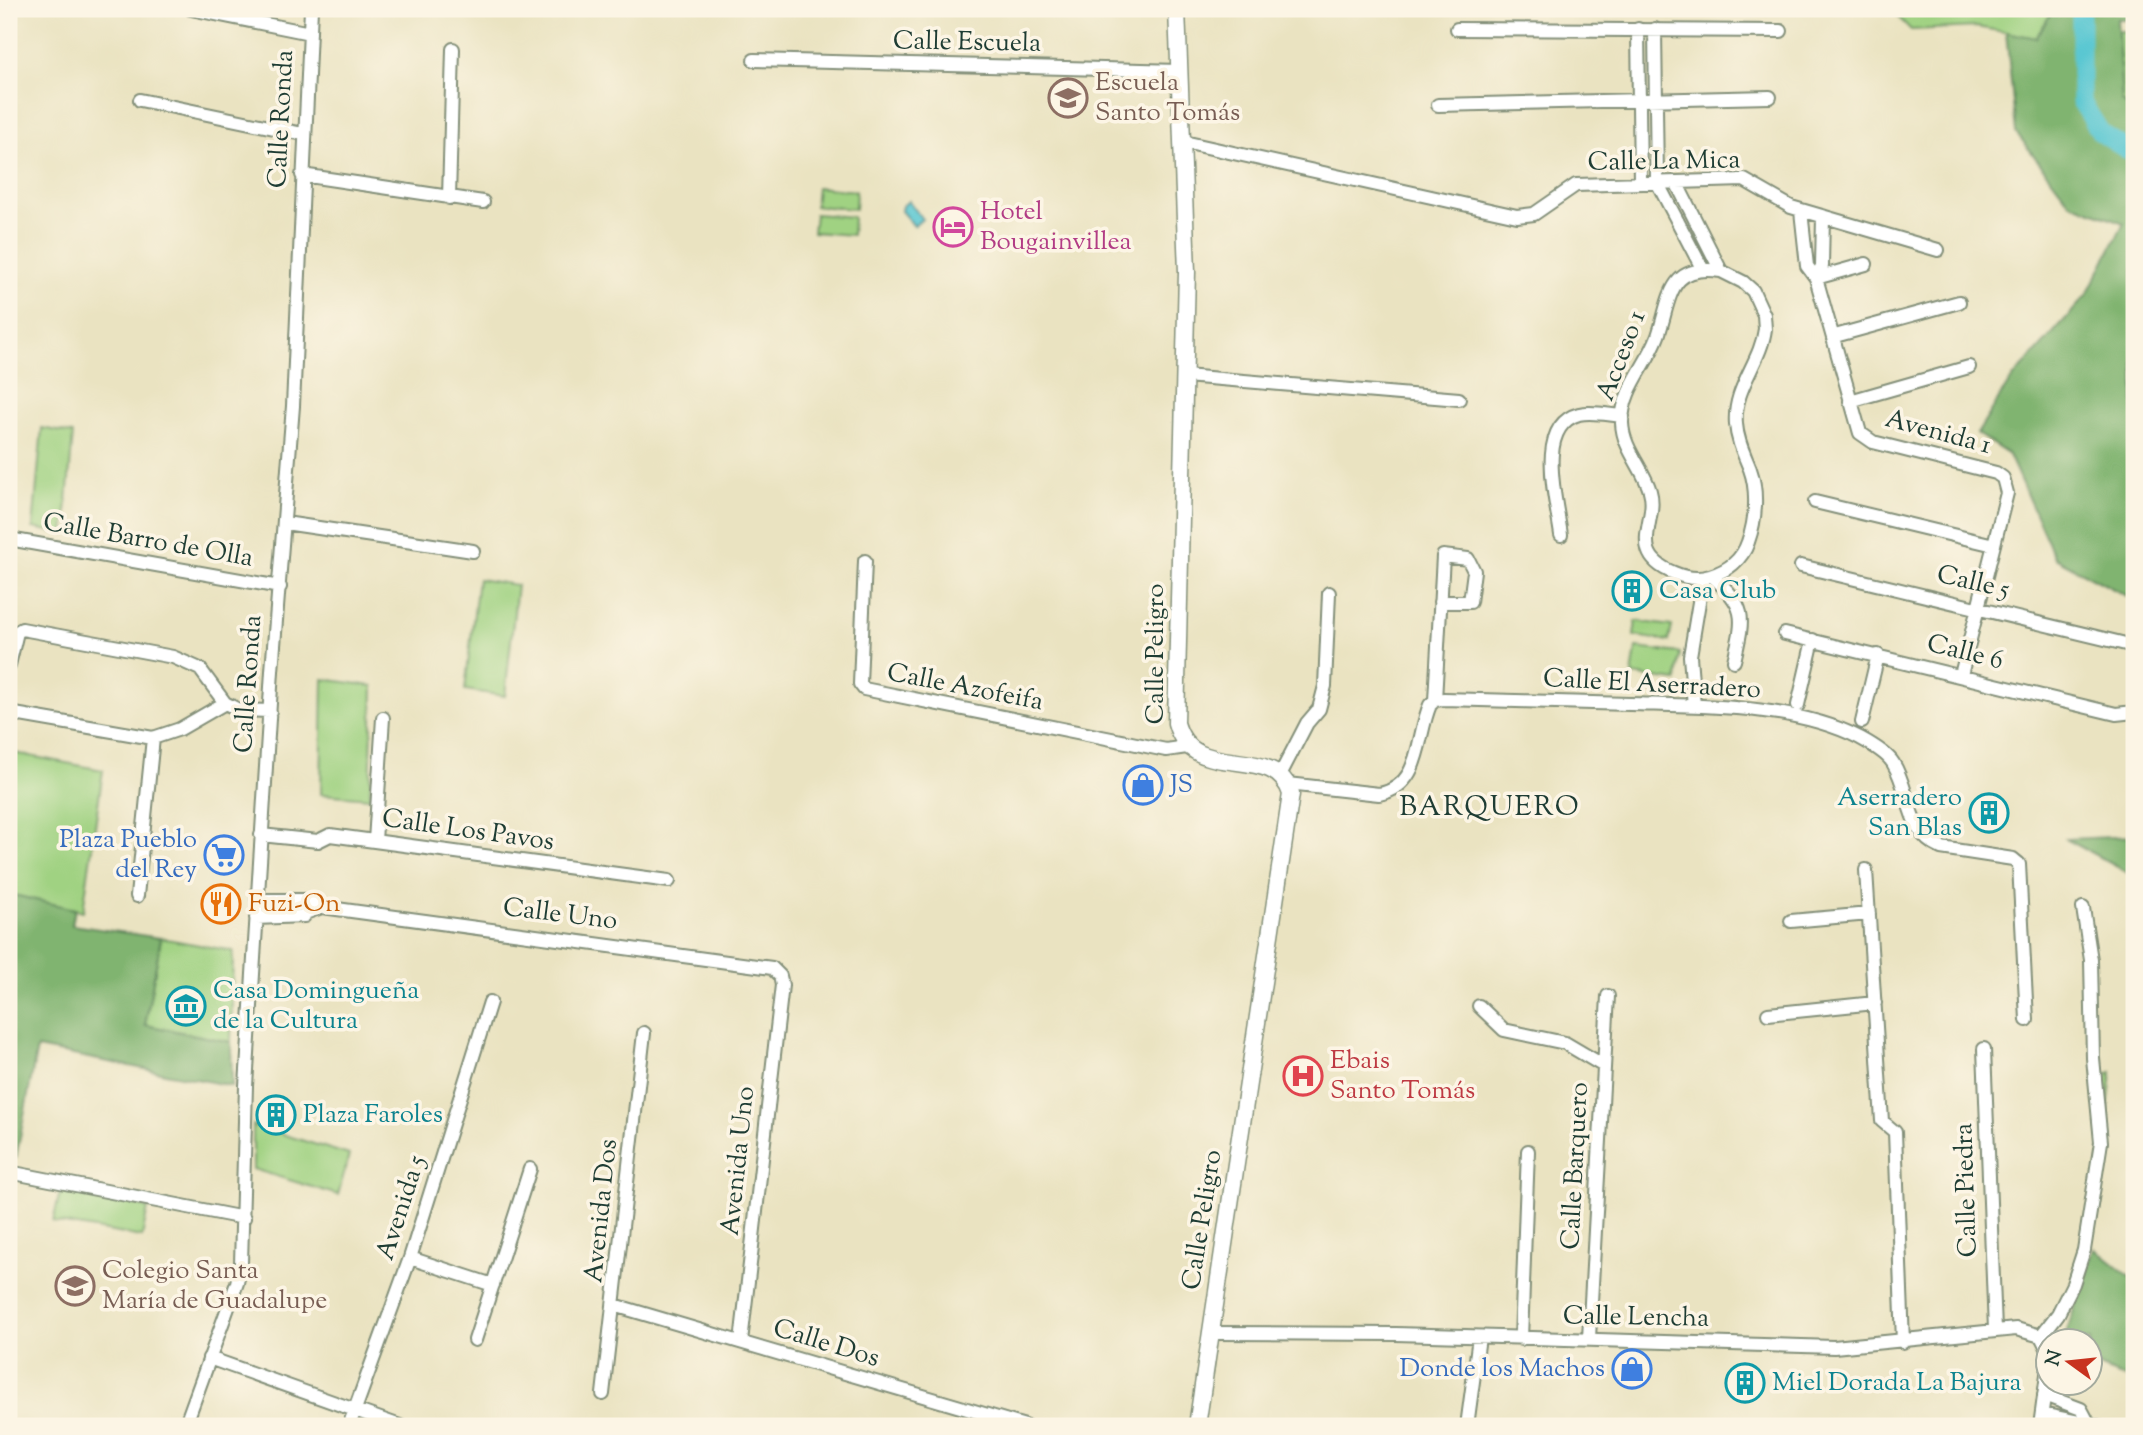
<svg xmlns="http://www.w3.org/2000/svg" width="2143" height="1435" viewBox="0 0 2143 1435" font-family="'Sorts Mill Goudy',serif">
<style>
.green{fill:#a0d282;stroke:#60885b;stroke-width:2}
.forest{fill:#80b470;stroke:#507852;stroke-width:2}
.water{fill:#5ac7d2;stroke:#3c8283;stroke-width:2}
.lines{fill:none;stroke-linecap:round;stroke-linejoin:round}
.river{stroke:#5ac7d2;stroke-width:19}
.minor-casing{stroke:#84907a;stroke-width:16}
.major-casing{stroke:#84907a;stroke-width:19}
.minor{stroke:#fff;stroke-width:12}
.major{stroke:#fff;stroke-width:16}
.labels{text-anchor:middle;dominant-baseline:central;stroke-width:7;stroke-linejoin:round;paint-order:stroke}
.street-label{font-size:26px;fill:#1f3d34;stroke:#fcf5e5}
.education-label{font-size:26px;fill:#785e54;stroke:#fcf5e5;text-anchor:start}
.hotel-label{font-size:26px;fill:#b23c85;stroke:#fcf5e5;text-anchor:start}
.culture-label{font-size:26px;fill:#0d838f;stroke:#fcf5e5;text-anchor:start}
.shop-label{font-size:26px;fill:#366cbe;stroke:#fcf5e5;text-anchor:end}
.food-label{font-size:26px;fill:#c56008;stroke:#fcf5e5;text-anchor:start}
.health-label{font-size:26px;fill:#be3a42;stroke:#fcf5e5;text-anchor:start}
.neighbourhood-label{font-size:28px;letter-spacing:2px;fill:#1f3d34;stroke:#fcf5e5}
</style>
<rect width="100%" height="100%" fill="#fcf5e5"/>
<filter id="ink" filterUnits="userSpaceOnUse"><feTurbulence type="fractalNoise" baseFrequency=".0143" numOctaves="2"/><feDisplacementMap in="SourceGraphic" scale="14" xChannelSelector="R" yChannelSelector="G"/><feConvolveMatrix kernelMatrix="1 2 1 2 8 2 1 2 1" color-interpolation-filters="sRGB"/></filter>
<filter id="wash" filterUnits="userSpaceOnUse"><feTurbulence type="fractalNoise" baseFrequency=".00686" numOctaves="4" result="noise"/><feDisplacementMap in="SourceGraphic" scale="28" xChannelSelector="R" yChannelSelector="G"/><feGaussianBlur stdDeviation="1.57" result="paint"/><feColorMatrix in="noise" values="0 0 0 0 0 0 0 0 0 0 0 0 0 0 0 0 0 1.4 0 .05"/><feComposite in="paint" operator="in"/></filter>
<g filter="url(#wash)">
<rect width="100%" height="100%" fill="#eae3c1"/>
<!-- green -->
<path class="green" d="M1890,9H2054L2036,38L1977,27L1911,30Z
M2118,31L2134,32V113L2122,101Z
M817,187L856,191L855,209L815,206Z
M815,214L853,217L852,235L813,232Z
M42,428L73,434L64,534L33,528Z
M478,579L517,585L505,696L465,690Z
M1636,621L1672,626L1669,641L1634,636Z
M1636,648L1680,653L1677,681L1632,675Z
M323,679L373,686L370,798L321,794Z
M9,752L103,770L83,911L9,894Z
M161,938L233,951L231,1042L145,1025Z
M2112,1072L2106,1124H2101L2098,1077Z
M253,1125L349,1155L338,1195L253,1169Z
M61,1188L148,1208L142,1237L53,1222Z"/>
<!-- forest -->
<path class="forest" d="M2054,9H2134V19H2117L2122,101L2134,113V600L2055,558L2009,455L1977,434L2010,381L2087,295L2124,223L2070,203L2016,132L2006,32L2036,38Z
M2134,836V876L2066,839Z
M9,894L75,909L72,925L161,938L145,1025L231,1042L232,1086L37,1048L16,1158L9,1157Z
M2094,1248L2134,1280V1381L2091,1364L2090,1340H2064Z"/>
<!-- water -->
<path class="water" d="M909,201L922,219L914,226L901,211L902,206Z"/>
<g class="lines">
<!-- river -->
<path class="river" d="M2081,9V101L2101,133L2134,154"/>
</g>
</g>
<g filter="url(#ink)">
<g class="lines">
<!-- minor casing -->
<g class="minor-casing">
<path id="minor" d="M191,9L310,33
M1457,29L1781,31
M1638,29L1640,183
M1655,29L1657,182L1703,270
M754,60L1180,71
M140,100L303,134
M1438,105L1770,97
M1184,142L1517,216L1534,214L1576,185L1744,180L1791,207L1938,250
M302,175L483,202
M1676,182L1721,271L1743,282L1753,291L1764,315L1765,329C1761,362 1733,388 1736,424C1737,440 1744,454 1750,469C1758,491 1756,520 1748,542C1742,560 1727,571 1710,576C1698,580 1686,578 1674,573C1625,553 1659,520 1650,491C1643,467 1623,449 1622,423C1622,389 1647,366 1658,336C1671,298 1668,263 1721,271
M449,198L453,49
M1801,211L1807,266L1816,278L1860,433L1873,442L1996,473L2003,478L2007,493L1961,675
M1816,278L1822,266L1823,216
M1816,278L1866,264
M1835,336L1959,302
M1185,376L1459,399
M1850,401L1969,367
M1815,502L1994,545
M285,523L473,551
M1561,535C1557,503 1534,426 1579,414C1592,411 1609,415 1623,416
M9,539L280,587
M865,561L860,684L864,689L1166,750L1187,747
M1801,566L2134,646
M1712,576C1748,608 1744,617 1734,661
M1785,634L2116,714L2134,712
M9,665L17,632L22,629L173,657L200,669L225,703L239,710L270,711
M1435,700L1443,556L1468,559L1474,571L1470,602H1440
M1798,705L1813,640
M1694,706L1690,656L1703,578
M9,713L153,738L180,729L225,703
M1862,722L1878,655
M1280,775L1307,723L1319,709L1325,686L1329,593
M1288,784L1379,794C1422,786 1416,737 1430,705L1435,700L1444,699C1506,701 1568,702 1630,704C1702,706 1794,704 1860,738C1871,744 1887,753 1893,763C1911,791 1906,834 1941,848L2013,859L2019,864L2027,1020
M261,835L318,841L330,835L669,881
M375,841L383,718
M1866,870L1882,1121L1895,1132L1903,1342
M137,896L153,738
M257,900H307L322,907L772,968L780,976L782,985L741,1342
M256,918L304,916L305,913L322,907
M1791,921L1869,914
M1479,1006L1504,1030L1565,1043L1604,1066
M1768,1014L1875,1003
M1984,1049L1995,1330
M9,1172L244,1218
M410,1258L493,1285
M614,1305L1025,1426
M1211,1333L1396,1334L1834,1347L2016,1329L2041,1336L2048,1350
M2041,1336L2058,1314L2073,1284L2084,1250L2101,1142L2093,1058L2091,960L2083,908
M1589,1338L1608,996
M1521,1339L1528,1151
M475,1340L530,1169
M209,1358L400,1426
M603,1394L644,1033
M2044,1395L2081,1409L2089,1424
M2042,1414L2098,1426
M185,1426L237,1283L241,1263L246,1086L272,671L293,406L311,9
M349,1426L410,1258L490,1002
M1467,1426L1479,1337
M2040,1426L2048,1367"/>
</g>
<!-- major casing -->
<g class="major-casing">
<path id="major" d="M1177,9L1187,272L1176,723C1193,786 1274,739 1291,794L1197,1426"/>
</g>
<!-- minor -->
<use href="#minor" class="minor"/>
<!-- major -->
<use href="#major" class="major"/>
</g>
</g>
<!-- icons -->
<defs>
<g id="school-ring" transform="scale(2.0125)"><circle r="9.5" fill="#fcf5e5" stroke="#8d6e63" stroke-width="1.5"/><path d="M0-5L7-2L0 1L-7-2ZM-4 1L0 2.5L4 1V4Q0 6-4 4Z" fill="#8d6e63"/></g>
<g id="hotel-ring" transform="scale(2.0125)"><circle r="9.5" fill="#fcf5e5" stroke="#d1479c" stroke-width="1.5"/><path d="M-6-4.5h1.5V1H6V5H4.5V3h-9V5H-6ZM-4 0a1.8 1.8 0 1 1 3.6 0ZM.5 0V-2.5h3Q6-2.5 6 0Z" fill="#d1479c"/></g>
<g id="building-ring" transform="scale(2.0125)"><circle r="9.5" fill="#fcf5e5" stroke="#0f9aa8" stroke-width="1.5"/><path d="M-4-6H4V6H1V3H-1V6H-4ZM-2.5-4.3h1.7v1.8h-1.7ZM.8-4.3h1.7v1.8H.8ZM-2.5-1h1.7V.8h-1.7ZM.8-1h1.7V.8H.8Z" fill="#0f9aa8"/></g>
<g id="shop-ring" transform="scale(2.0125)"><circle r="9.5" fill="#fcf5e5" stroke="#3f7fe0" stroke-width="1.5"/><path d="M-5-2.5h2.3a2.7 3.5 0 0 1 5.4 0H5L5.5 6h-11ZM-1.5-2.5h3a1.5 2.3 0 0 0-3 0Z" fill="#3f7fe0"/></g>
<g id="supermarket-ring" transform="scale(2.0125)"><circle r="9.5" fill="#fcf5e5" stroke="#3f7fe0" stroke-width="1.5"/><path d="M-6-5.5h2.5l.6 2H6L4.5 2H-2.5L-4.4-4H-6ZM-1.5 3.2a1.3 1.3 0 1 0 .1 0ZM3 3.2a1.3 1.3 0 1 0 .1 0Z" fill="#3f7fe0"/></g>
<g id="restaurant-ring" transform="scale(2.0125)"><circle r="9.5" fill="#fcf5e5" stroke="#e8710a" stroke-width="1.5"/><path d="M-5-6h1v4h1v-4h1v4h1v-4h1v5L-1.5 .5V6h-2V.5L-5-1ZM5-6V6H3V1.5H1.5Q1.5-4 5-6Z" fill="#e8710a"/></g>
<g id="museum-ring" transform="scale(2.0125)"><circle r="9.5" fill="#fcf5e5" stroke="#0f9aa8" stroke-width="1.5"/><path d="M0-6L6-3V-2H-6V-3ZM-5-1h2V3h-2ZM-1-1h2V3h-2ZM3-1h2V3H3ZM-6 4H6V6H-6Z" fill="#0f9aa8"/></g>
<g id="hospital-ring" transform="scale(2.0125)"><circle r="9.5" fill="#fcf5e5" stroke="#e0444e" stroke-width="1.5"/><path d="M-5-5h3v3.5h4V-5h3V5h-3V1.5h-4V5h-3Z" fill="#e0444e"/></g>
</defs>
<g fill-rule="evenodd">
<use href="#school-ring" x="1068" y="98"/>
<use href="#hotel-ring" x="953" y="227"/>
<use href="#building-ring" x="1632" y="591"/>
<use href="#shop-ring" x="1143" y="785"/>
<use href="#building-ring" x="1989" y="813"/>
<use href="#supermarket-ring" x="224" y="855"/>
<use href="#restaurant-ring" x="221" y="904"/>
<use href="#museum-ring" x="186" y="1006"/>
<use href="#hospital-ring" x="1303" y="1076"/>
<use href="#building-ring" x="276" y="1115"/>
<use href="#school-ring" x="75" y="1286"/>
<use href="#shop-ring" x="1632" y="1369"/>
<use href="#building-ring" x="1745" y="1383"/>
</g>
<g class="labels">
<!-- street labels -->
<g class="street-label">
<text transform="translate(967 43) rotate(1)">Calle Escuela</text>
<text transform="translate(282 119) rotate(-87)">Calle Ronda</text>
<text transform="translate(1664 162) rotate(-1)">Calle La Mica</text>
<text transform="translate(1622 356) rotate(-69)">Acceso 1</text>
<text transform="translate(1938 433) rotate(15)">Avenida 1</text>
<text transform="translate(148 541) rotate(10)">Calle Barro de Olla</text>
<text transform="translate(1973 583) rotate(13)">Calle 5</text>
<text transform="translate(1965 653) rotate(14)">Calle 6</text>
<text transform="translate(1156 654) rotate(-90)">Calle Peligro</text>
<text transform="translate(249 684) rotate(-86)">Calle Ronda</text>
<text transform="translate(1652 685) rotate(3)">Calle El Aserradero</text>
<text transform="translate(965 688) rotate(11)">Calle Azofeifa</text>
<text transform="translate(468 831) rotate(8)">Calle Los Pavos</text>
<text transform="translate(560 915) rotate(7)">Calle Uno</text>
<text transform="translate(739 1161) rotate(-84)">Avenida Uno</text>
<text transform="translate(1576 1166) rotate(-87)">Calle Barquero</text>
<text transform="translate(1967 1190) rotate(-92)">Calle Piedra</text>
<text transform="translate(402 1208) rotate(-72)">Avenida 5</text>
<text transform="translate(602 1211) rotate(-84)">Avenida Dos</text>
<text transform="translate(1203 1220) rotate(-81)">Calle Peligro</text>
<text transform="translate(1636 1318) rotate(1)">Calle Lencha</text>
<text transform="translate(826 1344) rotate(17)">Calle Dos</text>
</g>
<!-- education labels -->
<g class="education-label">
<text x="1095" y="83">Escuela<tspan x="1095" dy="30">Santo Tomás</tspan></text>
<text x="102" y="1271">Colegio Santa<tspan x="102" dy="30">María de Guadalupe</tspan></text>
</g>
<!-- hotel labels -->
<g class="hotel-label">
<text x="980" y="212">Hotel<tspan x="980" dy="30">Bougainvillea</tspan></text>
</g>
<!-- culture labels -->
<g class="culture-label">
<text x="1659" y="591">Casa Club</text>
<text x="1962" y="798" text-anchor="end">Aserradero<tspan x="1962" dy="30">San Blas</tspan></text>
<text x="213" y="991">Casa Domingueña<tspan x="213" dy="30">de la Cultura</tspan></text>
<text x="303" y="1115">Plaza Faroles</text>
<text x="1772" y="1383">Miel Dorada La Bajura</text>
</g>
<!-- shop labels -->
<g class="shop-label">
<text x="1170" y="785" text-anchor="start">JS</text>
<text x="197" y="840">Plaza Pueblo<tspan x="197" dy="30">del Rey</tspan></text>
<text x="1605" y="1369">Donde los Machos</text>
</g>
<!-- food labels -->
<g class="food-label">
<text x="248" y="904">Fuzi-On</text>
</g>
<!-- health labels -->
<g class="health-label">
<text x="1330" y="1061">Ebais<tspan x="1330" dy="30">Santo Tomás</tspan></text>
</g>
<!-- neighbourhood labels -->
<g class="neighbourhood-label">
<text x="1490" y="808">BARQUERO</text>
</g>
</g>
<!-- margin -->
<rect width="2143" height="1435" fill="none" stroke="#fcf5e5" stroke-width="35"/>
<!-- north arrow -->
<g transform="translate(2069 1362) rotate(285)"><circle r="33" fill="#fcf5e5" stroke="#a4ab9e" stroke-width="2"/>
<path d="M0-5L12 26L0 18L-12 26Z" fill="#c8321e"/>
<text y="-10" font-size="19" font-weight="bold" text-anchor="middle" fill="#1f3d34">N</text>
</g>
</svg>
